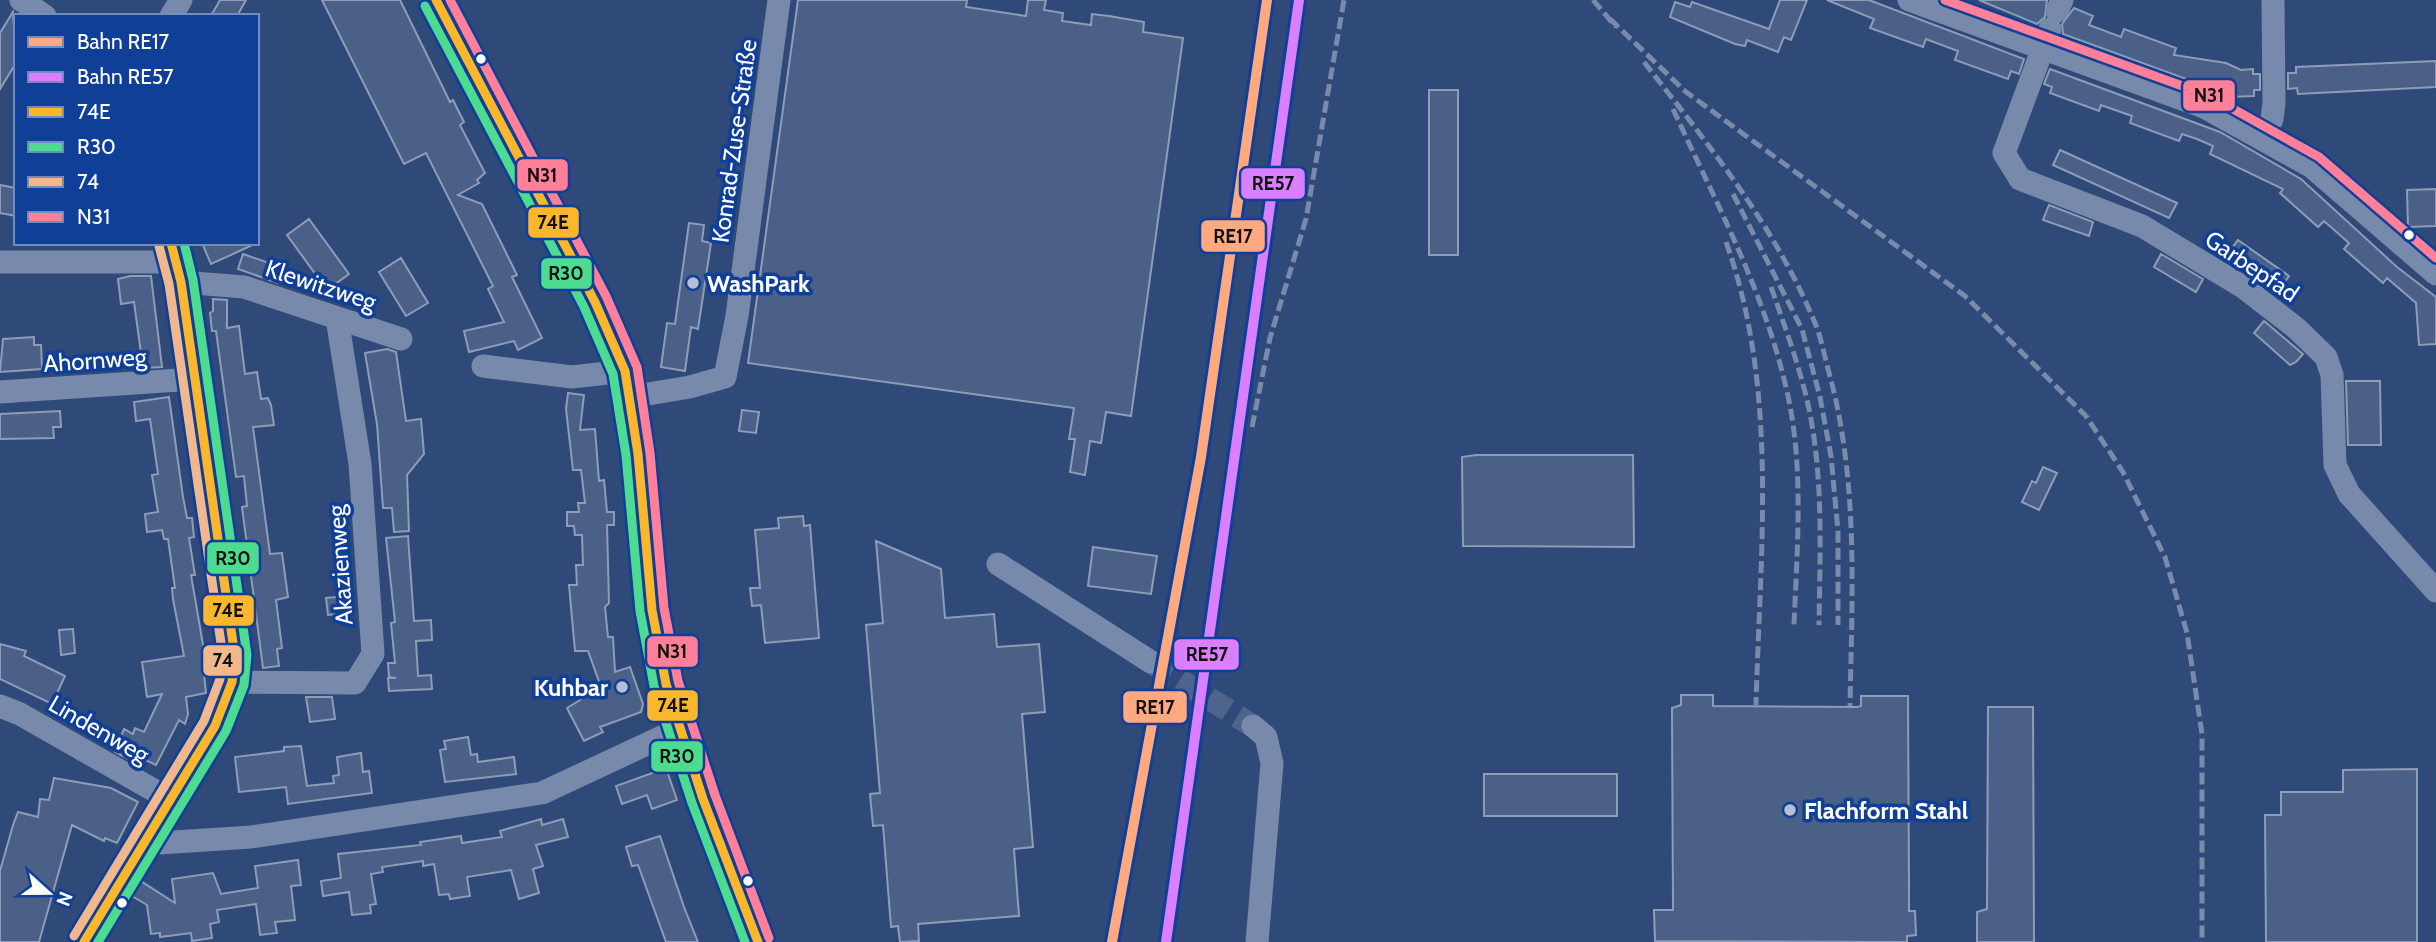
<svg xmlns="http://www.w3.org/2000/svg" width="2436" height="942" viewBox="0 0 2436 942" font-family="Cabin,sans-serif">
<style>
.building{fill:#4a6086;stroke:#8d9db8;stroke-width:2}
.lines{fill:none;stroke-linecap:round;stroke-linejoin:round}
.street-tunnel{stroke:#4e648d;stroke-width:23;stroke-dasharray:23 11;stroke-linecap:butt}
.street{stroke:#788aab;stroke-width:23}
.secondary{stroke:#7385a8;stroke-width:32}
.rail{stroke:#7a8aaa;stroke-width:5;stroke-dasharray:12 5;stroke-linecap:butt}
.bus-1-casing{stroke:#103f98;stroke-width:14}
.bus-2-casing{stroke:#103f98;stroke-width:14}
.bus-3-casing{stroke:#103f98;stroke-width:14}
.bus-4-casing{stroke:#103f98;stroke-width:14}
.bus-1{stroke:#fab62d;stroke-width:9}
.bus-2{stroke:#4ddb92;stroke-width:9}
.bus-3{stroke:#f1b78d;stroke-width:9}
.bus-4{stroke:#ff8098;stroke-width:9}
.rail-1-casing{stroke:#103f98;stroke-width:16}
.rail-2-casing{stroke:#103f98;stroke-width:16}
.rail-1{stroke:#ffa980;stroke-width:10}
.rail-2{stroke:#d880ff;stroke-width:10}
.bus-dot{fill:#fff;stroke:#103f98;stroke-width:2.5}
.poi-dot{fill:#b6bfd0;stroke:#103f98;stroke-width:2.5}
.labels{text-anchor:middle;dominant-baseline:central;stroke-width:7;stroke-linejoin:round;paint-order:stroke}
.street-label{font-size:24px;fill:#fff;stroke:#103f98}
.poi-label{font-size:24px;font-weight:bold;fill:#fff;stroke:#103f98;text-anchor:start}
.line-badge{stroke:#103f98;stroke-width:2.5}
.pale-badge-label{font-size:19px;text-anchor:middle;font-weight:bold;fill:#111}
</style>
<rect width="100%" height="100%" fill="#2f4979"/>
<!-- building -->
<path class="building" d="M220,0H246L237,16H211Z
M322,0H400L450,102L453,100L464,122L460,125L485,173L477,180L479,183L458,195L482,204L517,275L512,277L542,338L518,350L514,341L469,352L464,331L504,322L488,289L493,286L426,153L404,164Z
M798,0H967L966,7L1026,16L1028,0H1046L1044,10L1063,13L1062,21L1091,25L1092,14L1109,16L1144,22L1143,32L1183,38L1131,416L1106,412L1101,443L1090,441L1085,475L1070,472L1075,439H1069L1074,408L748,363Z
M1780,0H1807L1791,40L1784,37L1778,52L1747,40L1745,46L1735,44L1670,17L1675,2L1690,7L1692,2L1769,29Z
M1827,0H1869L2024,59L2019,74L2011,71L2008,79L1955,60L1958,51L1926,39L1923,47L1870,28L1874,19Z
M1979,0H2047L2045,17L2037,24Z
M2074,8L2093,16L2089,25L2121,37L2124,29L2176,48L2174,55L2226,63L2241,70L2253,69V74H2260V90H2254V96L2227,97V90L2205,86L2063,34L2062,24Z
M13,12L16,63L0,89V33Z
M2436,61V87L2298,94L2297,88L2288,89V73H2296V67Z
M2050,69L2220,132L2301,179L2397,267L2436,297V344L2419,345L2416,303L2387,278L2383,283L2344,249L2349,243L2324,221L2318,227L2280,193L2283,189L2210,154L2213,146L2197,139L2182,134L2179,141L2130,123L2132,116L2101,105L2099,111L2050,93L2052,87L2044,84Z
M1429,90H1458V255H1429Z
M2060,150L2177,203L2169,218L2053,165Z
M0,185L16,188V216L0,213Z
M2436,189V226L2408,227L2407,190Z
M2049,205L2093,222L2089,236L2043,220Z
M309,219L349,274L327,290L287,235Z
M689,223L704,225L702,241L711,243L698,329L691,327L685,371L661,367L667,323L675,324Z
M2238,240L2289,276L2280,289L2229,252Z
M202,243H257L211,264Z
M243,254L275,265L278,283L238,269Z
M2161,254L2203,279L2196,292L2154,267Z
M401,258L428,303L406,316L379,272Z
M130,276H151L162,367L143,368L134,302L121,304L118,279Z
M213,299L227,300V328L239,326L245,374L257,372L261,399L268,398L271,405L274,425L253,427L270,554L282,553L288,597L276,600L282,648L277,649L279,666L263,668L242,507L247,506L244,476L236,477L216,331H212L210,313L213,311Z
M2264,321L2303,354L2296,362L2290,365L2254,333Z
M34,337V345H41L42,369L0,372L3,339Z
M387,349L396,352L406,421L421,419L424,454L407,475L409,531L394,532L392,508H383L377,424L365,353Z
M2346,381H2380L2381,445H2348Z
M568,393L584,395L580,430L595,429L599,481L604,480L607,512H614V525H607L609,603L605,607L608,637H613L615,672L630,667L643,704L641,712L600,727L603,732L584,741L567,708L601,687L588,651H575L569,585H577L576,565H583L582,535H575L574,526H567V512H579L578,503H585L581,470H573L566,409Z
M169,397L183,497L187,518H192L194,537L189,538L195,575H191L208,674H204L206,693L186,697L188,714L185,724L179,720L156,765L133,754L130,760L115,752L124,729L133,734L135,728L144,732L162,694L147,697L142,662L184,656L173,599L172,588H175L168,539H164L162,530L147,532L145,514L158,512L152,475L158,474L150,419L136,421L134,402Z
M742,410L759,412L756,433L739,431Z
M60,411L61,427H53L54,438L0,439V414Z
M1476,455H1633L1634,547L1463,546L1462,457Z
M2043,467L2057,473L2039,510L2022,502L2032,481L2036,483Z
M803,516L804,526L810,525L819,638L765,643L761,605L752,606L750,588H760L755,530L779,528L778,518Z
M408,536L414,621L431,620L432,640L416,641L418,676L431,675L432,689L389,691L388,678H396L389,677L388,663H395L391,623L395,622L386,538Z
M876,541L941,569L945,618L994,614L997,647L1039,644L1045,712L1022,714L1033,847L1014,849L1019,916L918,924L919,941L900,942L898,926L891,927L883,825L873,826L870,794L880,793L866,625L883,623Z
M1093,547L1157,556L1151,594L1088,586Z
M347,596L349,613L328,615L326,598Z
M73,629L75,653L61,655L59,630Z
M0,644L26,651L24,656L65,676L52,704L0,679Z
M1681,695H1713V706L1857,707L1861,706V696H1908L1909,887V911H1915L1916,935L1907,936V942L1655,941L1654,910H1673L1672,708L1681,705Z
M306,697H332L335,719L310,722Z
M1988,707H2033L2034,942H1977V912L1987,909Z
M468,737L471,755L477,754L478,762L514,757L516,774L445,782L440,750L446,749L444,741Z
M301,746L307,786L334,783L333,776L339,775L337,757L361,753L363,772L369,771L372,793L288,804L286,787L239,792L235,757L284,751V747Z
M666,768L677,800L652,809L647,795L622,804L616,786Z
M2417,769V942H2266L2265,815H2281V792H2343V770Z
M1484,774H1617V816H1484Z
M54,778L111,788L138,802L117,843L105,838L104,841L72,825L39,942H0V871L13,825L18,812L38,817L40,799L49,800Z
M541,819L542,825L563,819L568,837L536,845L543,866L533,869L539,893L519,899L511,870L467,877L470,896L450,899L449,894L439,895L434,864L423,866V861L382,867L383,872L371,874L376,904L370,905L371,913L352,915L349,892L323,896L321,881L341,878L338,854L421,845L420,842L461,836L462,843L502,837L500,831Z
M660,836L684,907L698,942H666L638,865L632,866L626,847Z
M298,860L301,885L291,886L295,920L275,922L277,933L260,935L256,904L217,910L219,922L210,924L212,938L192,941L191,933L160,937V933L151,934L147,905L130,895L139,880L175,903L172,879L213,873L221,894L258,888L255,866Z"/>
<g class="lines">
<!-- street-tunnel -->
<path class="street-tunnel" d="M1151,662L1253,726"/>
<!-- street -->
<path class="street" d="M21,0L45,16
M1909,0L2204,107L2312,167L2436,274
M2057,11L2062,0
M171,16L181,0
M2050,29L2004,153L2020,179L2142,226L2243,287L2296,328L2326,357L2332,375L2335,465L2349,494L2436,591
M2262,139L2272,119L2274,103L2273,2
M0,262H178
M181,282L244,287L401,339
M483,366L572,377L625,371
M0,392L194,379
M630,397L690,387L725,377L737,316L779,0
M998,564L1151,662
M232,682L355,683L373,654L360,464L337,318
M0,706L20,714L171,800
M1253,726L1266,737L1272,763L1257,942
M144,844L251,837L542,793L679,729
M84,942L215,726L232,682L235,657L181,282L171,243"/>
<!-- secondary -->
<path class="secondary" d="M436,0L595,302L625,371L638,454L652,610L666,684L703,799L758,942"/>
<!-- rail -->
<path class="rail" d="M1593,0L1616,27
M1610,19L1686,92L1965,296L2086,416L2123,472L2165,557L2187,633L2202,734V942
M1644,62C1708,144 1775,226 1815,323C1821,337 1824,354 1828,369C1859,479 1852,592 1850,706
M1673,109C1716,203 1766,294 1788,396C1804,470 1797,550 1794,625
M1733,194L1802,329L1820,397L1831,456L1838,531V625
M1726,242C1779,389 1760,551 1756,705
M1771,287C1784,324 1798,362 1807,400C1824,473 1820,550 1819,625
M1252,427L1270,338L1306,219L1344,0"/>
<!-- bus-1 casing -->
<g class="bus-1-casing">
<path id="bus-1" d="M436,0L595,302L625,371L638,454L652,610L666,684L703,799L758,942
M84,942L215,726L232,682L235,657L181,282L171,243"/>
</g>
<!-- bus-2 casing -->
<g class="bus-2-casing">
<path id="bus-2" d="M425,6L584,307L613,374L626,455L640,611L654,686L692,803L745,942
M98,942L226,731L244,685L247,655L193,280L184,243"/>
</g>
<!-- bus-3 casing -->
<g class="bus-3-casing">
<path id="bus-3" d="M74,936L204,721L220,679L223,657L169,284L159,246"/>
</g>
<!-- bus-4 casing -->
<g class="bus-4-casing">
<path id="bus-4" d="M450,0L606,296L637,367L650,453L664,608L678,681L715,795L769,938
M1945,0L2210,96L2319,157L2436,258"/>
</g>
<!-- bus-1 -->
<use href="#bus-1" class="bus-1"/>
<!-- bus-2 -->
<use href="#bus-2" class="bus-2"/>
<!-- bus-3 -->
<use href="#bus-3" class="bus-3"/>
<!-- bus-4 -->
<use href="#bus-4" class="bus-4"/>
<!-- rail-1 casing -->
<g class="rail-1-casing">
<path id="rail-1" d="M1112,942L1201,457L1267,0"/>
</g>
<!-- rail-2 casing -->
<g class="rail-2-casing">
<path id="rail-2" d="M1166,942L1299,0"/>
</g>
<!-- rail-1 -->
<use href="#rail-1" class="rail-1"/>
<!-- rail-2 -->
<use href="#rail-2" class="rail-2"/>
</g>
<!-- markers -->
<g class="bus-dot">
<circle cx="481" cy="59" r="6"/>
<circle cx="2409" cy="235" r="6"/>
<circle cx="748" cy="881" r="6"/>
<circle cx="122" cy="903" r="6"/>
</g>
<g class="poi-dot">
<circle cx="693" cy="283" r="7"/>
<circle cx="622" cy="687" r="7"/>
<circle cx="1790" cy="810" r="7"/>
</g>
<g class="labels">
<!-- street labels -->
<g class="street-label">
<text transform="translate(734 141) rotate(-82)">Konrad-Zuse-Straße</text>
<text transform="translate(2252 266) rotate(34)">Garbepfad</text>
<text transform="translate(321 285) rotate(18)">Klewitzweg</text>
<text transform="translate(95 360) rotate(-4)">Ahornweg</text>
<text transform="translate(340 565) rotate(-94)">Akazienweg</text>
<text transform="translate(99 729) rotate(30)">Lindenweg</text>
</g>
<!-- poi labels -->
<g class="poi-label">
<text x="707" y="283">WashPark</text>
<text x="608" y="687" text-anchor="end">Kuhbar</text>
<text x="1804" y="810">Flachform Stahl</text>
</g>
</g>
<g class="line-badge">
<rect x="2182" y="79" width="54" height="33" rx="7" fill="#ff8098"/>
<rect x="516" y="158" width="53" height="34" rx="7" fill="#ff8098"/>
<rect x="1240" y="167" width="66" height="33" rx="7" fill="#d880ff"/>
<rect x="527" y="206" width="53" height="33" rx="7" fill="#fab62d"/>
<rect x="1200" y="219" width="66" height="34" rx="7" fill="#ffa980"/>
<rect x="540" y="257" width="53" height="33" rx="7" fill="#4ddb92"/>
<rect x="206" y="541" width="54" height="34" rx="7" fill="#4ddb92"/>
<rect x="202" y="594" width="53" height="33" rx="7" fill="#fab62d"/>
<rect x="646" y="635" width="53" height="33" rx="7" fill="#ff8098"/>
<rect x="1173" y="638" width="67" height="33" rx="7" fill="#d880ff"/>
<rect x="202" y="644" width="41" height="33" rx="7" fill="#f1b78d"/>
<rect x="646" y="689" width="53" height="33" rx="7" fill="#fab62d"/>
<rect x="1122" y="690" width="66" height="34" rx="7" fill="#ffa980"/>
<rect x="650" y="740" width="54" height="33" rx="7" fill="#4ddb92"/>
</g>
<g class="pale-badge-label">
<text x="2209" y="102">N31</text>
<text x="542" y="182">N31</text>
<text x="1273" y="190">RE57</text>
<text x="553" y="229">74E</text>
<text x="1233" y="243">RE17</text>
<text x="566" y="280">R30</text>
<text x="233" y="565">R30</text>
<text x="228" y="617">74E</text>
<text x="672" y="658">N31</text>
<text x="1207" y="661">RE57</text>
<text x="223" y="667">74</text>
<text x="673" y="712">74E</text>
<text x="1155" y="714">RE17</text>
<text x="677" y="763">R30</text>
</g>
<!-- legend -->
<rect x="14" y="14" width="245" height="231" fill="#103f98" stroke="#708cc1" stroke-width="2"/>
<rect x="28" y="37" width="35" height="10" fill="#ffa980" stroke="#708cc1" stroke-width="2"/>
<text x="77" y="49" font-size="21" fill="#ffffff">Bahn RE17</text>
<rect x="28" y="72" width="35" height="10" fill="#d880ff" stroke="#708cc1" stroke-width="2"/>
<text x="77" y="84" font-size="21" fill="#ffffff">Bahn RE57</text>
<rect x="28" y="107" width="35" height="10" fill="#fab62d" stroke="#708cc1" stroke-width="2"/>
<text x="77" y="119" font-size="21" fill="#ffffff">74E</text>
<rect x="28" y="142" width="35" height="10" fill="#4ddb92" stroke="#708cc1" stroke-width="2"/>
<text x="77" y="154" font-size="21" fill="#ffffff">R30</text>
<rect x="28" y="177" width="35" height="10" fill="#f1b78d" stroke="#708cc1" stroke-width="2"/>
<text x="77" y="189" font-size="21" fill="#ffffff">74</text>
<rect x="28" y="212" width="35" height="10" fill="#ff8098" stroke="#708cc1" stroke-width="2"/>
<text x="77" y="224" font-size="21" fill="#ffffff">N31</text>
<!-- north arrow -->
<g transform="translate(49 893) rotate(111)" stroke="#103f98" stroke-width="5" paint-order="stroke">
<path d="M0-5L12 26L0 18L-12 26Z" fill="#ffffff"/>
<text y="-10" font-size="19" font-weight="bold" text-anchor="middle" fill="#ffffff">N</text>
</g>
</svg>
